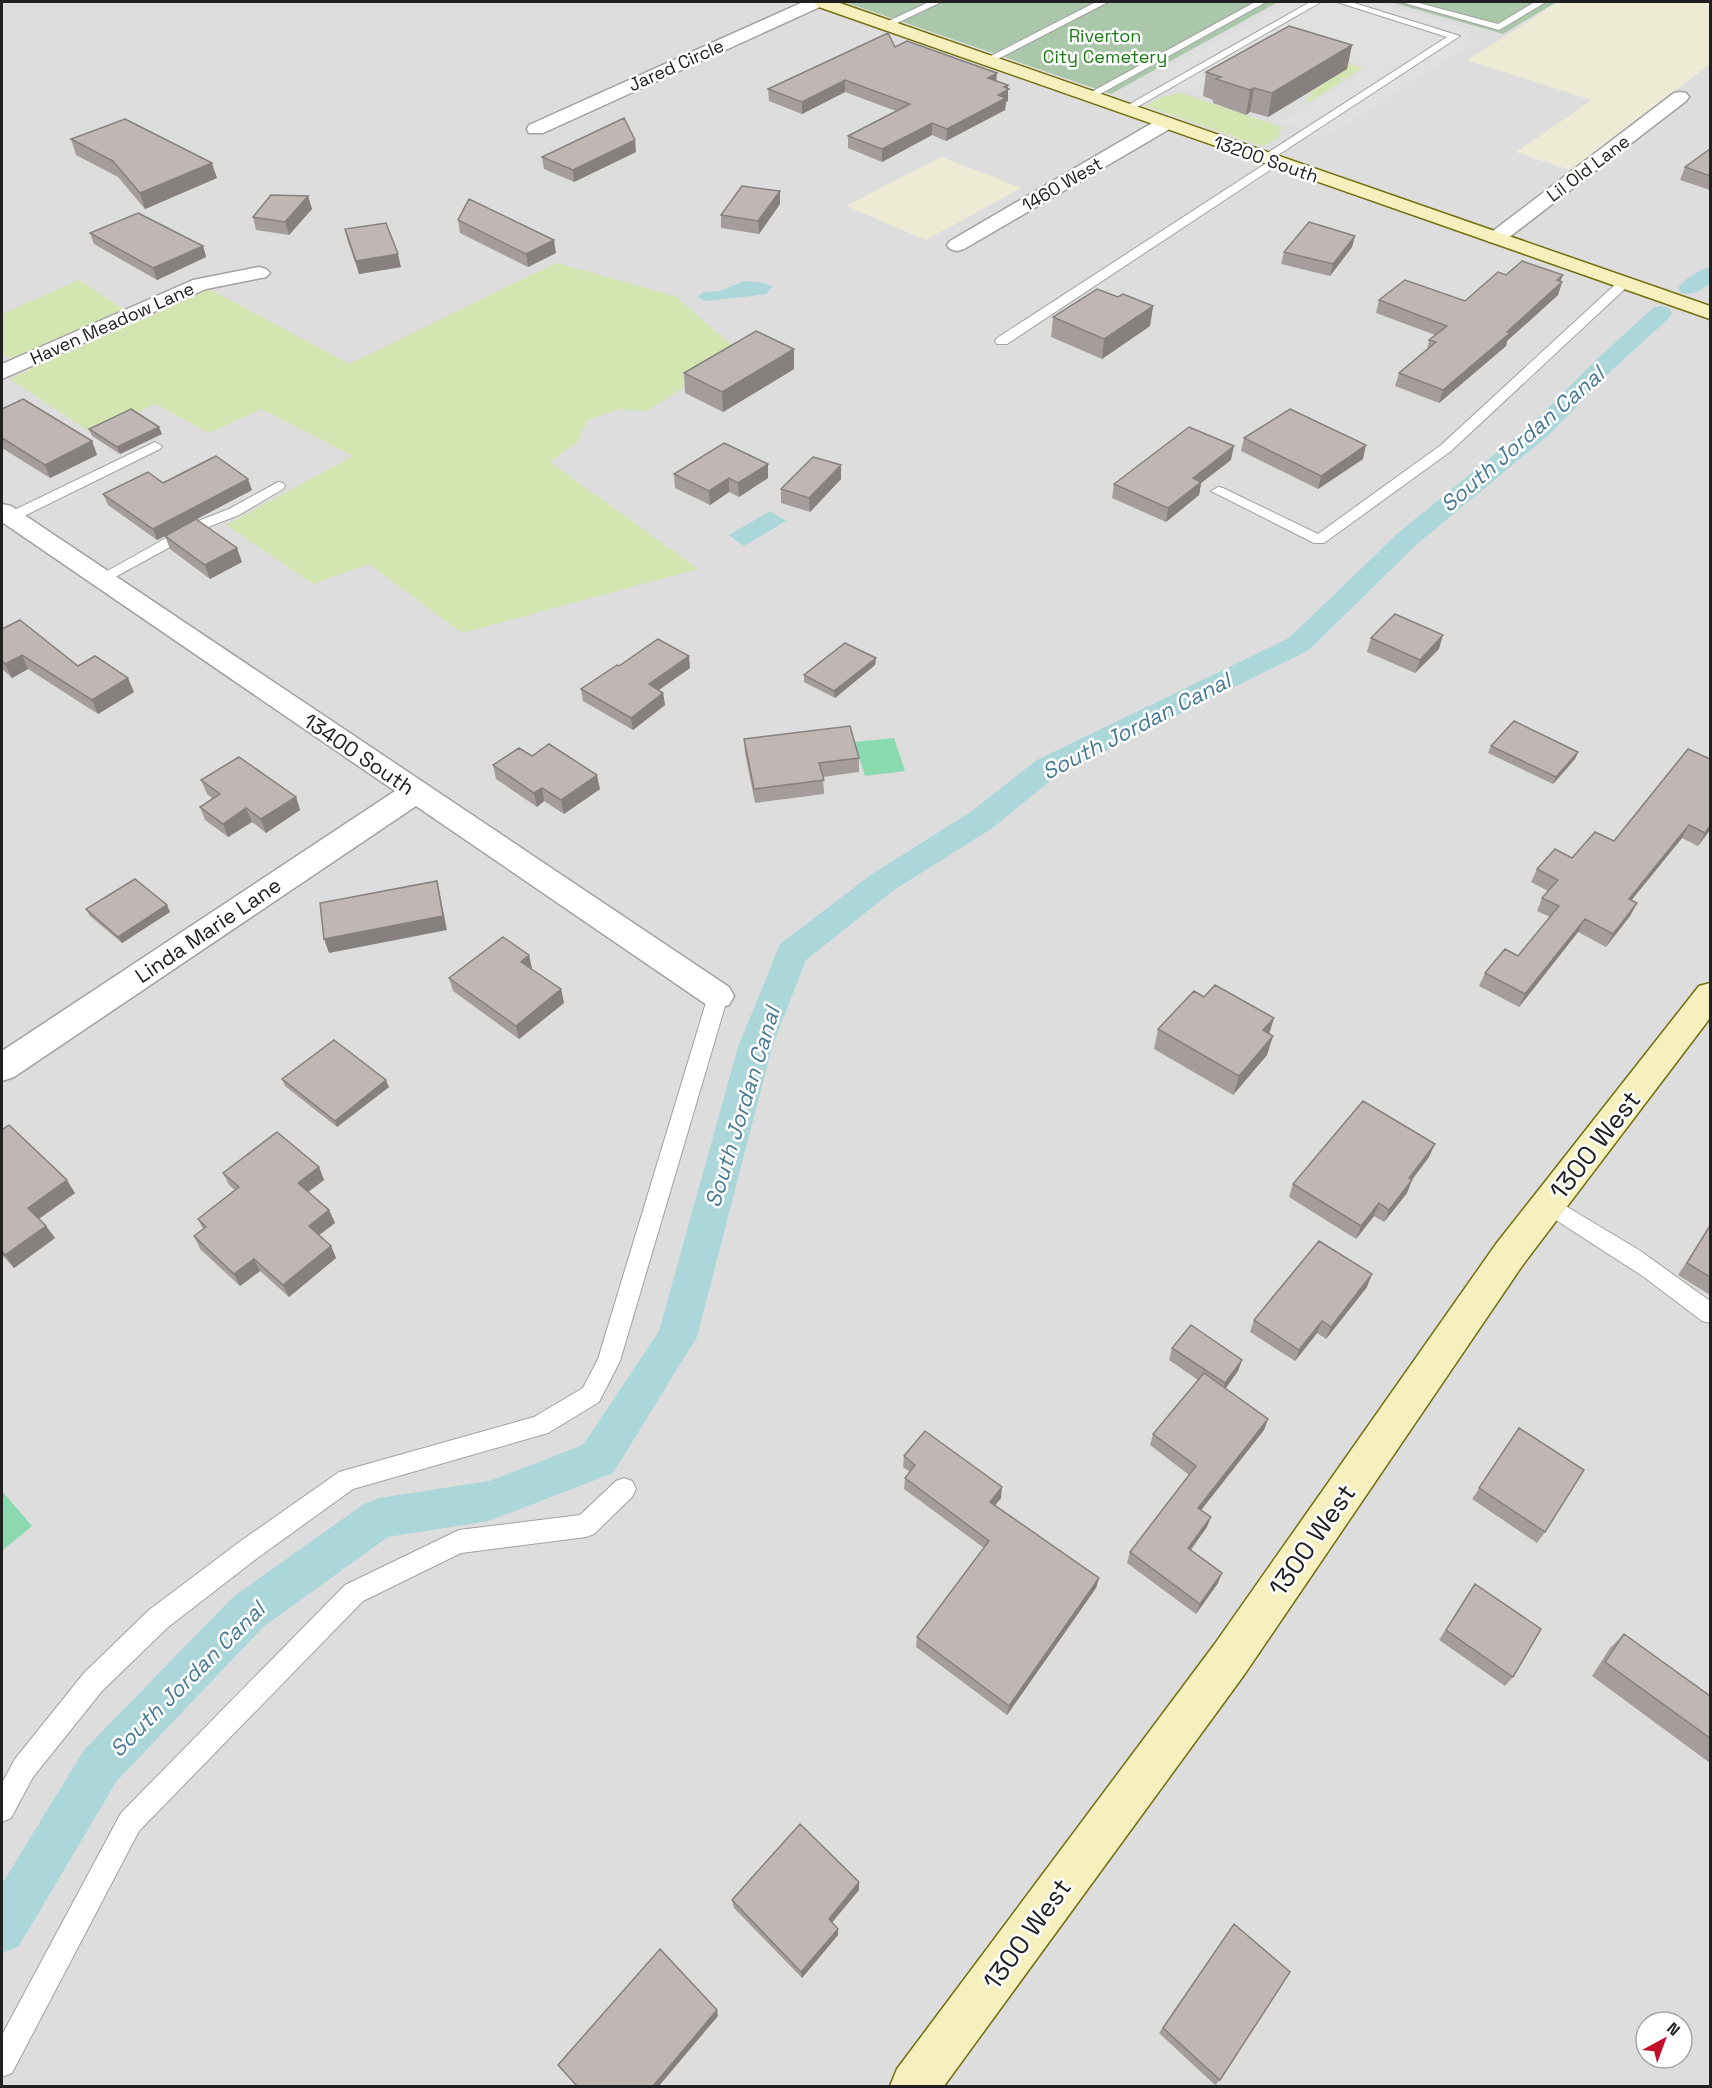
<svg xmlns="http://www.w3.org/2000/svg" width="1712" height="2088" viewBox="0 0 1712 2088" font-family="'Space Grotesk',sans-serif">
<style>
.residential{fill:#dedddd;fill-rule:evenodd}
.farmland{fill:#edebd4}
.grass{fill:#d3e6b1}
.cemetery{fill:#aac7aa}
.pitch{fill:#8bdaaf}
.parking{fill:#e0e0e0}
.water{fill:#abd7db}
.lines{fill:none;stroke-linecap:round;stroke-linejoin:round}
.canal{fill:#abd7db;fill-rule:evenodd}
.lane-casing{stroke:#a1a1a1;stroke-width:2}
.street-casing{stroke:#a1a1a1;stroke-width:3}
.secondary-casing{stroke:#726e0c;stroke-width:3}
.lane{fill:#fff;fill-rule:evenodd}
.street{fill:#fff;fill-rule:evenodd}
.secondary{fill:#f6f0bf;fill-rule:evenodd}
.wall{fill:#a59d9b}
.shaded-wall{fill:#86807e}
.building{fill:#c0b7b4;stroke:#86807e;stroke-width:1.5}
.labels{text-anchor:middle;dominant-baseline:central;stroke-width:5;stroke-linejoin:round;paint-order:stroke}
.far-park-label{font-size:18px;fill:#1a7913;stroke:#fff}
.far-street-label{font-size:18px;fill:#202020;stroke:#fff}
.street-label{font-size:21px;fill:#202020;stroke:#fff}
.water-label{font-size:22px;font-style:italic;fill:#487993;stroke:#fff}
.near-street-label{font-size:26px;fill:#202020;stroke:#fff}
</style>
<rect width="100%" height="100%" fill="#f0ece7"/>
<!-- residential -->
<path class="residential" d="M2,2H799L1710,315V2086H2ZM1646,2022H1682V2058H1646Z
M828,2H845L1111,94L1278,2H1390L1503,34L1560,2L1468,60L1710,2V310Z"/>
<!-- farmland -->
<path class="farmland" d="M1560,2H1710V64L1570,170L1516,152L1592,100L1467,60Z
M941,157L1021,188L926,240L846,206Z"/>
<!-- grass -->
<path class="grass" d="M1282,43L1362,68L1346,79L1342,78L1341,80L1343,81L1309,102L1305,100L1313,95L1308,94L1346,69Z
M1180,93L1282,127L1278,133L1281,136L1262,146L1146,106L1161,97Z
M556,263L675,296L740,352L647,411L618,409L588,420L576,443L550,462L698,569L462,633L369,564L313,584L226,525L353,456L261,409L209,433L155,404L92,433L10,379L30,370L2,353V314L79,280L141,321L208,288L349,364Z"/>
<!-- cemetery -->
<path class="cemetery" d="M845,2H1278L1111,94Z
M1390,2H1557L1503,34Z"/>
<!-- pitch -->
<path class="pitch" d="M894,738L905,771L865,776L854,742Z
M2,1491L32,1526L2,1551Z"/>
<!-- parking -->
<path class="parking" d="M1287,2H1375L1471,30L1464,37L1477,41L1325,138L1280,122L1370,68L1281,40L1194,91L1151,77Z"/>
<!-- water -->
<path class="water" d="M744,281L764,283L772,287L766,294L744,297L706,301L698,297L703,292L720,291Z
M770,511L786,521L744,546L729,535Z"/>
<g class="lines">
<!-- canal -->
<path class="canal" d="M1710,267V284C1700,290 1694,296 1681,293L1678,288C1685,278 1699,270 1710,267Z
M1661,306L1669,308L1672,313L1669,318L1612,370L1551,433L1416,545L1309,650L1059,774L991,829L894,890L806,960L772,1047L697,1337L613,1473L489,1521L388,1537L263,1627L116,1782L19,1946L2,1953V1884L84,1750L233,1597L364,1504L379,1498L489,1481L583,1445L659,1331L738,1047L780,944L872,874L969,813L1037,760L1289,638L1398,533L1533,423L1596,360L1653,308Z"/>
<!-- lane casing -->
<g class="lane-casing">
<path id="lane" d="M929,2H941L891,26L882,24Z
M1096,2H1108L992,62L983,60Z
M1255,2H1266L1093,98L1089,99L1084,96Z
M1310,2H1321L1130,111H1122L1121,109Z
M1337,2H1351L1460,36L1272,159L1279,160V164L1007,344H997L995,341L997,338L1268,162L1261,161V157L1447,37Z
M1401,2H1415L1498,24L1535,2H1546L1499,30Z
M1624,279L1630,283L1628,286L1451,451L1324,543H1314L1211,491L1218,487L1223,488L1318,534L1441,445L1620,280Z
M155,442L162,446L160,449L16,520L11,521L4,517L6,514Z
M278,482L283,483L285,486L283,489L239,515L203,529L106,582L101,584L93,579L193,523L229,509Z
M718,989L725,991L728,996L620,1361L599,1402L548,1433L353,1489L256,1559L167,1628L102,1691L33,1777L11,1818L2,1822V1783L15,1759L84,1673L149,1610L238,1543L339,1472L534,1417L583,1388L598,1359L708,996L711,991Z
M1549,1196L1639,1250L1710,1301V1323L1702,1321L1644,1277L1542,1211L1539,1205L1542,1199Z
M624,1478L632,1481L636,1489L632,1497L594,1534L586,1537L461,1553L363,1601L139,1831L12,2073L2,2077V2035L121,1813L345,1585L459,1530L580,1515L616,1481Z"/>
</g>
<!-- street casing -->
<g class="street-casing">
<path id="street" d="M803,2H824L822,6L543,133H529L527,129L529,125Z
M1680,92L1686,93L1689,97L1686,101L1503,242H1489L1486,238L1489,234L1674,93Z
M1166,117L1173,119L1175,123L1173,127L964,249L957,251L950,249L947,245L950,241L1159,119Z
M259,267L266,269L270,273L266,277L206,289L2,379V364L193,280Z
M2,504L11,506L729,987L734,996L729,1005L718,1008L707,1005L416,806L14,1077L2,1081V1051L395,791L2,522Z"/>
</g>
<!-- secondary casing -->
<g class="secondary-casing">
<path id="secondary" d="M814,2H837L1710,306V319L816,6Z
M1710,983V1018L1522,1266L1244,1675L944,2086H890L897,2069L1214,1645L1496,1244L1699,986Z"/>
</g>
<!-- lane -->
<use href="#lane" class="lane"/>
<!-- street -->
<use href="#street" class="street"/>
<!-- secondary -->
<use href="#secondary" class="secondary"/>
</g>
<!-- wall -->
<path class="wall" d="M1352,45L1347,69L1268,117L1250,112L1246,115L1213,103V100L1203,96L1206,72Z
M895,47L1008,85V101L1006,102L1005,110L946,141L932,135L882,162L848,148V136L896,111L845,92L802,114L769,101L768,89Z
M71,139L217,178L145,209L118,177L76,155Z
M1710,149V190L1680,180L1685,167Z
M636,152L574,182L544,169L542,157Z
M780,191V204L759,234L721,228V215Z
M308,196L312,209L289,235L256,230L253,217Z
M458,220L556,253L528,267L460,233Z
M345,229L401,267L359,274L348,242Z
M90,233L203,246L206,257L157,280L94,244Z
M1355,236L1352,247L1330,276L1281,264L1284,252Z
M1506,275H1563L1560,282H1562L1558,295L1507,341L1506,346L1439,403L1395,386L1399,373L1427,350L1429,340L1435,335L1376,313L1379,300L1465,301Z
M1118,297L1153,306L1150,326L1102,359L1051,337L1053,317Z
M794,369L723,412L685,393L684,373Z
M2,409L92,441L97,455L50,478L2,448Z
M89,429L162,434L120,454L92,436Z
M1244,438L1363,459L1318,489L1241,451Z
M1231,460L1201,483L1199,495L1166,522L1112,498L1114,484Z
M674,474L768,478L739,497L729,492L710,505L675,488Z
M841,479L810,512L781,503V489Z
M163,483L252,490L197,519L242,562L210,579L170,549L165,536L157,540L108,505L103,494Z
M2,629L78,666L134,692L98,714L28,669L12,678L2,669Z
M1371,638L1439,649L1415,673L1367,652Z
M876,658L875,665L835,698L804,682V675Z
M619,666L690,668L659,690L663,693L665,705L633,730L583,701L581,689Z
M744,739L859,758V772L823,777L824,794L755,803L745,753Z
M1491,746L1578,752L1575,759L1553,784L1488,753Z
M1688,749L1710,830L1698,846L1682,838L1631,900L1637,903L1630,916L1606,947L1578,932L1519,1007L1479,986L1485,973L1518,956L1550,917L1537,911L1542,898L1548,891L1531,882L1537,869L1572,858L1614,841Z
M532,756L600,789L564,814L544,801L537,807L496,779L493,765Z
M201,780L296,797L300,810L266,833L252,822L228,837L205,820L200,807L212,798L207,794Z
M86,909L170,912L122,943L90,916Z
M529,955L532,969L561,989L564,1003L519,1039L453,991L449,978Z
M1158,1029L1269,1034L1267,1055L1233,1095L1154,1049Z
M282,1079L389,1087L337,1127L285,1086Z
M2,1130L75,1193L39,1219L46,1226L55,1238L14,1268L2,1255Z
M1429,1157L1412,1180L1407,1193L1384,1222L1374,1216L1356,1239L1289,1197L1293,1184Z
M319,1167L324,1180L308,1192L329,1210L335,1223L319,1235L331,1246L336,1258L289,1297L260,1271L240,1286L200,1249L194,1236L203,1229L198,1219L235,1190L229,1185L223,1173Z
M1709,1227H1710V1295L1678,1275Z
M1367,1287L1326,1339L1317,1333L1295,1361L1250,1332L1254,1320Z
M1172,1348L1242,1360L1238,1371L1225,1388L1268,1419L1264,1430L1201,1510L1207,1527L1191,1550L1218,1583L1196,1614L1127,1563L1130,1552L1189,1475L1150,1445L1153,1434L1198,1380L1169,1360Z
M1519,1428L1545,1532L1537,1543L1472,1499Z
M904,1456L1001,1498L995,1506L1099,1578L1096,1588L1007,1715L916,1647L917,1637L984,1548L904,1489L905,1478L910,1472L903,1467Z
M1475,1584L1513,1677L1505,1686L1439,1640L1468,1594Z
M1624,1634L1710,1696V1763L1592,1676L1610,1648Z
M859,1890L832,1922L838,1935L802,1978L734,1908L732,1900Z
M1229,1931L1220,2080L1215,2085L1159,2033Z"/>
<!-- shaded-wall -->
<path class="shaded-wall" d="M1352,45L1347,69L1268,117L1272,93Z
M997,73L996,85L988,78Z
M845,80V92L802,114V102Z
M1008,85V101L1006,102L1005,110L946,141L947,129L998,95L1004,87Z
M1254,88L1250,112L1246,115L1250,90Z
M932,123V135L882,162V149Z
M635,140L636,152L574,182L573,170Z
M212,163L217,178L145,209L140,193Z
M780,191V204L759,234L758,221Z
M308,196L312,209L289,235L285,222Z
M1355,236L1352,247L1330,276L1333,264Z
M554,240L556,253L528,267L526,254Z
M203,246L206,257L157,280L153,268Z
M398,254L401,267L359,274L356,261Z
M1563,275L1559,284L1562,282L1558,295L1507,341L1506,346L1439,403L1443,390Z
M1153,306L1150,326L1102,359L1104,339Z
M794,349V369L723,412L722,392Z
M159,427L162,434L120,454L117,447Z
M92,441L97,455L50,478L45,465Z
M1366,445L1363,459L1318,489L1321,476Z
M1234,446L1231,460L1201,483L1199,495L1166,522L1168,508L1193,478Z
M768,464V478L739,497L738,483Z
M841,465V479L810,512L809,498Z
M729,478V492L710,505L709,491Z
M248,479L252,490L157,540L153,529Z
M237,548L242,562L210,579L205,565Z
M1443,635L1439,649L1415,673L1420,660Z
M22,655L28,669L12,678L5,664Z
M689,656L690,668L650,696L649,684Z
M876,658L875,665L835,698L834,691Z
M128,678L134,692L98,714L92,700Z
M663,693L665,705L633,730L631,718Z
M1578,752L1575,759L1553,784L1556,777Z
M597,775L600,789L564,814L561,800Z
M542,788L544,801L537,807L534,793Z
M296,797L300,810L266,833L261,819Z
M246,808L252,822L228,837L223,824Z
M1689,825L1682,838L1622,912L1629,899Z
M1710,826V830L1698,846L1705,833Z
M437,881L440,895L447,930L329,953L324,939Z
M1637,903L1630,916L1606,947L1613,934Z
M167,905L170,912L122,943L118,937Z
M1585,919L1578,932L1519,1007L1525,994Z
M529,955L532,969L524,975L521,962Z
M561,989L564,1003L519,1039L516,1026Z
M1274,1018L1268,1038L1263,1030Z
M1273,1036L1267,1055L1233,1095L1239,1076Z
M386,1080L389,1087L337,1127L335,1121Z
M1435,1144L1429,1157L1403,1191L1409,1178Z
M319,1167L324,1180L304,1195L298,1183Z
M67,1180L75,1193L37,1220L28,1208Z
M1412,1180L1407,1193L1384,1222L1389,1210Z
M1379,1203L1374,1216L1356,1239L1361,1226Z
M329,1210L335,1223L314,1239L309,1226Z
M46,1226L55,1238L14,1268L5,1255Z
M331,1246L336,1258L289,1297L283,1285Z
M254,1259L260,1271L240,1286L234,1274Z
M1372,1274L1367,1287L1326,1339L1331,1327Z
M1322,1321L1317,1333L1295,1361L1299,1350Z
M1242,1360L1238,1371L1221,1395L1225,1383Z
M1268,1419L1264,1430L1195,1518L1198,1508Z
M1002,1487L1001,1498L988,1513L990,1502Z
M1211,1517L1207,1527L1184,1558L1188,1548Z
M1222,1573L1218,1583L1196,1614L1200,1604Z
M1099,1578L1096,1588L1007,1715L1009,1706Z
M859,1882V1890L829,1926V1919Z
M838,1929V1935L802,1978L801,1972Z
M717,2010L718,2016L659,2086H653Z"/>
<!-- building -->
<path class="building" d="M1289,26L1352,45L1272,93L1254,88L1250,90L1216,79L1221,77L1206,72Z
M888,33L895,47L907,41L997,73L988,78L1008,85L1004,87L1009,89L998,95L1006,98L947,129L932,123L882,149L848,136L910,104L845,80L802,102L768,89Z
M624,118L635,140L573,170L542,157Z
M125,119L212,163L140,193L113,161L71,139Z
M1710,149V176L1685,167Z
M742,186L780,191L758,221L721,215Z
M271,195L308,196L285,222L253,217Z
M469,199L554,240L526,254L458,220Z
M138,213L203,246L153,268L90,233Z
M1309,222L1355,236L1333,264L1284,252Z
M386,223L398,254L356,261L345,229Z
M1522,261L1563,275L1557,280L1562,282L1507,332L1510,333L1443,390L1399,373L1436,342L1429,340L1447,326L1379,300L1405,280L1465,301L1498,272L1506,275Z
M1097,289L1118,297L1123,294L1153,306L1104,339L1053,317Z
M756,331L794,349L722,392L684,373Z
M23,399L92,441L45,465L2,438V409Z
M131,409L159,427L117,447L89,429Z
M1290,409L1366,445L1321,476L1244,438Z
M1189,427L1234,446L1193,478L1201,482L1168,508L1114,484Z
M724,443L768,464L738,483L729,478L709,491L674,474Z
M216,456L248,479L153,529L103,494L148,472L163,483Z
M813,457L841,465L809,498L781,489Z
M196,519L237,548L205,565L165,536Z
M1395,614L1443,635L1420,660L1371,638Z
M20,620L78,666L95,656L128,678L92,700L22,655L5,664L2,661V629Z
M658,639L689,656L649,684L663,693L631,718L581,689L617,665L619,666Z
M845,643L876,658L834,691L804,675Z
M1514,721L1578,752L1556,777L1491,746Z
M850,726L859,758L819,763L824,780L754,789L744,739Z
M549,744L597,775L561,800L542,788L534,793L493,765L519,748L532,756Z
M1688,749L1710,759V826L1705,833L1689,825L1629,899L1637,903L1613,934L1585,919L1525,994L1485,973L1505,949L1518,956L1559,906L1542,898L1558,880L1537,869L1555,849L1572,858L1595,832L1614,841Z
M239,757L296,797L261,819L246,808L223,824L200,807L220,794L201,780Z
M135,879L167,905L118,937L86,909Z
M437,881L443,916L324,939L320,903Z
M503,937L529,955L521,962L561,989L516,1026L449,978Z
M1215,985L1274,1018L1263,1030L1273,1036L1239,1076L1158,1029L1194,991L1204,997Z
M334,1040L386,1080L335,1121L282,1079Z
M1363,1101L1435,1144L1409,1178L1412,1180L1389,1210L1379,1203L1361,1226L1293,1184Z
M9,1125L67,1180L28,1208L46,1226L5,1255L2,1251V1130Z
M277,1132L319,1167L298,1183L329,1210L309,1226L331,1246L283,1285L254,1259L234,1274L194,1236L206,1227L198,1219L239,1187L223,1173Z
M1709,1227H1710V1277L1687,1263Z
M1319,1241L1372,1274L1331,1327L1322,1321L1299,1350L1254,1320Z
M1191,1325L1242,1360L1225,1383L1172,1348Z
M1204,1373L1268,1419L1198,1508L1211,1517L1188,1548L1222,1573L1200,1604L1130,1552L1196,1466L1153,1434Z
M1519,1428L1584,1470L1545,1532L1479,1488Z
M925,1431L1002,1487L990,1502L1099,1578L1009,1706L917,1637L989,1541L905,1478L915,1465L904,1456Z
M1475,1584L1541,1629L1513,1677L1446,1630Z
M1624,1634L1710,1696V1738L1605,1662Z
M800,1824L859,1882L829,1919L838,1929L801,1972L732,1900Z
M1234,1924L1290,1972L1220,2080L1163,2028Z
M660,1949L717,2010L653,2086H654H577L558,2065Z"/>
<g class="labels">
<!-- far-park labels -->
<g class="far-park-label">
<text x="1105" y="35">Riverton<tspan x="1105" dy="21">City Cemetery</tspan></text>
</g>
<!-- far-street labels -->
<g class="far-street-label">
<text transform="translate(676 65) rotate(-24)">Jared Circle</text>
<text transform="translate(1266 159) rotate(19)">13200 South</text>
<text transform="translate(1588 168) rotate(-37)">Lil Old Lane</text>
<text transform="translate(1062 184) rotate(-30)">1460 West</text>
<text transform="translate(112 323) rotate(-24)">Haven Meadow Lane</text>
</g>
<!-- street labels -->
<g class="street-label">
<text transform="translate(359 754) rotate(34)">13400 South</text>
<text transform="translate(208 930) rotate(-34)">Linda Marie Lane</text>
</g>
<!-- water labels -->
<g class="water-label">
<text transform="translate(1522 439) rotate(-41)">South Jordan Canal</text>
<text transform="translate(1136 726) rotate(-27)">South Jordan Canal</text>
<text transform="translate(742 1107) rotate(-73)">South Jordan Canal</text>
<text transform="translate(187 1679) rotate(-45)">South Jordan Canal</text>
</g>
<!-- near-street labels -->
<g class="near-street-label">
<text transform="translate(1595 1145) rotate(-52)">1300 West</text>
<text transform="translate(1312 1540) rotate(-55)">1300 West</text>
<text transform="translate(1027 1934) rotate(-54)">1300 West</text>
</g>
</g>
<!-- border -->
<rect width="1712" height="2088" fill="none" stroke="#202020" stroke-width="6"/>
<!-- north arrow -->
<g transform="translate(1664 2040) rotate(41)"><circle r="28" fill="#ffffff" stroke="#a6a6a6" stroke-width="1.5"/>
<path d="M0-4.5L10 22L0 15L-10 22Z" fill="#c30d29"/>
<text y="-9" font-size="16" font-weight="bold" text-anchor="middle" fill="#202020">N</text>
</g>
</svg>
